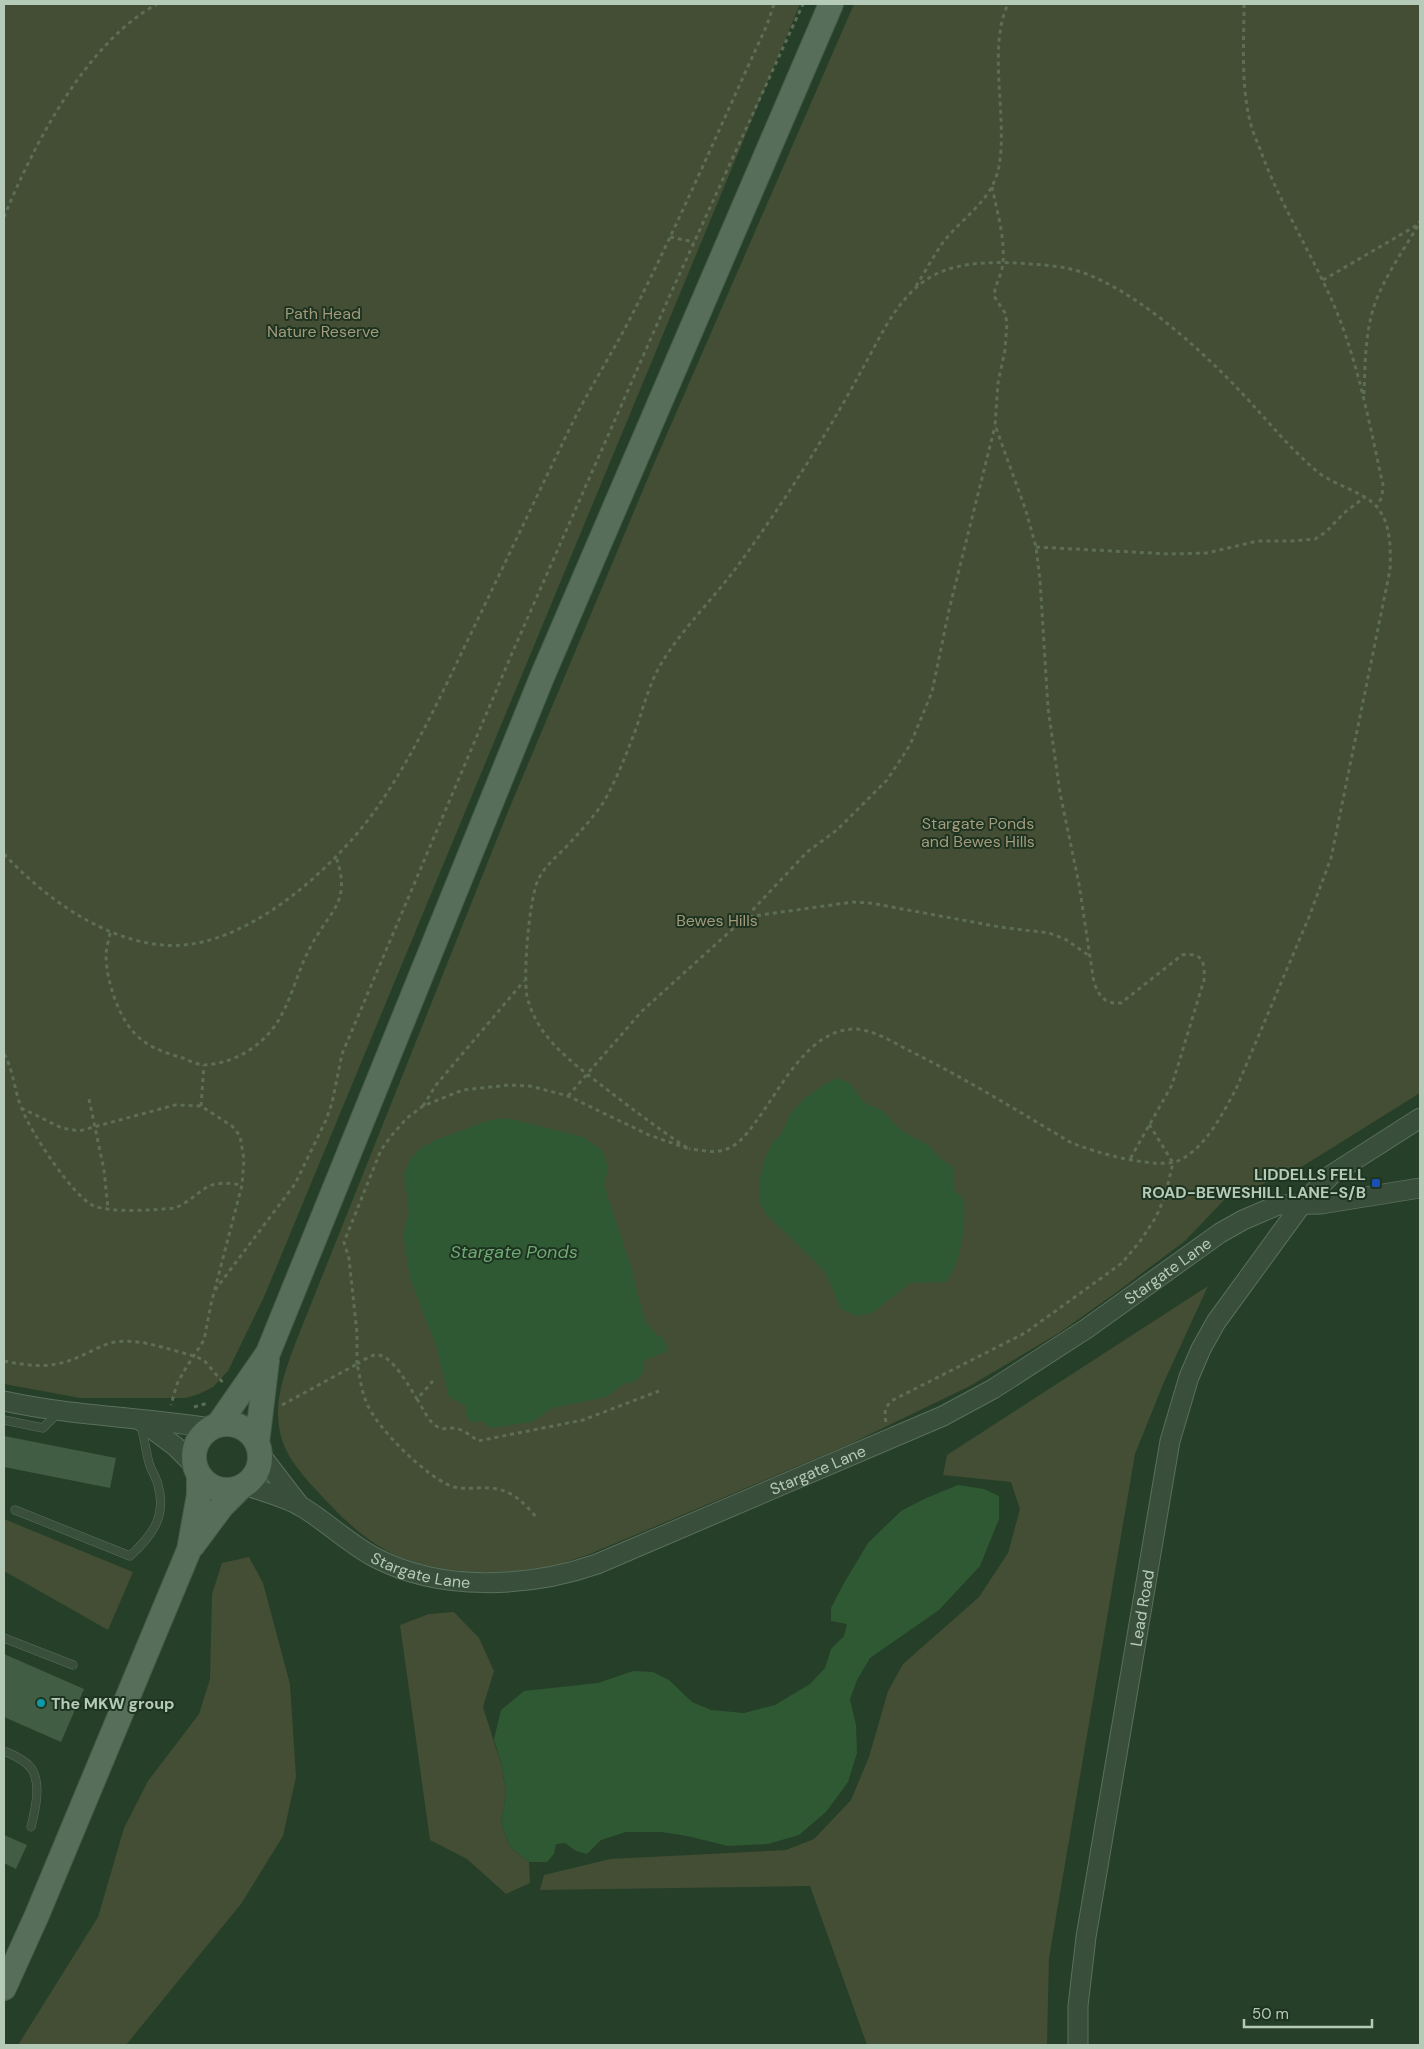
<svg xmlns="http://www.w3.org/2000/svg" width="1424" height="2049" viewBox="0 0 1424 2049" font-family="'DM Sans',sans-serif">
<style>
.green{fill:#434e34}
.water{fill:#2f5933}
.building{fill:#415e44}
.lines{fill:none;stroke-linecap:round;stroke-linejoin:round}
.service-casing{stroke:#5a6f5d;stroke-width:9}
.tertiary-casing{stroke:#5a6f5d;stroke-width:21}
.primary-casing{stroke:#465b48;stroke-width:26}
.path{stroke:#5d6d56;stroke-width:3;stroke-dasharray:4 4;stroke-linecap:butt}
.service{stroke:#394f3c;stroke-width:8}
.tertiary{stroke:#394f3c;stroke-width:19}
.primary{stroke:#576f5a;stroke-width:24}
.transit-dot{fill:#1a4fb4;stroke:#1e3421;stroke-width:2}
.culture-dot{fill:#0f9aa8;stroke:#1e3421;stroke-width:2}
.labels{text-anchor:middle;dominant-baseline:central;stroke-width:4;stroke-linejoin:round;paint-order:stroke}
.park-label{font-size:16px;fill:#a49a7c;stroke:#1e3421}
.poi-label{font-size:16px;font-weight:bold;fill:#b6cab8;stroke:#1e3421;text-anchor:end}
.street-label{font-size:16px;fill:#b6cab8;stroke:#1e3421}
.water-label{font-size:18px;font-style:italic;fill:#6fa875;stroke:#1e3421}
</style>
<rect width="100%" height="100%" fill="#253f28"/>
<!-- green -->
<path class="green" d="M4,4H800L264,1297L228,1371L213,1387L199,1394L186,1398H80L4,1384Z
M854,4H1420V1093L1295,1171L1225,1199L1185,1241L1117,1292L1059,1333L970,1386L850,1444L590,1554C577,1558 564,1563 550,1566C501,1576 432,1575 387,1551C361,1537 337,1513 318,1492C296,1468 278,1448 278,1413C278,1389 287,1366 295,1344L507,814L653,466Z
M1208,1286L1164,1382L1135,1454L1049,1958L1047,2045H867L810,1886L540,1890L544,1875L610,1859L786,1850L814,1839L851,1800L869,1757L888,1691L903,1664L979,1597L1008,1553L1020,1509L1011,1482L943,1475L947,1455Z
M4,1519L133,1572L108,1630L4,1571Z
M249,1557L263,1583L290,1684L296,1777L283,1836L241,1904L126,2045H18L98,1917L124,1828L148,1781L199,1714L210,1679L212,1594L222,1563Z
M454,1612L479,1638L494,1671L483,1707L502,1767L506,1794L501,1823L510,1847L529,1862L530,1883L506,1894L467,1859L430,1840L400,1625L429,1614Z"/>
<!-- water -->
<path class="water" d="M837,1078L850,1083L863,1102L883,1111L896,1126L909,1135L928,1145L941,1159L954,1168V1190L964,1200C965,1228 963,1258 946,1282L910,1283L872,1313L857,1316L841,1309L825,1272L767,1215L759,1201V1180L766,1156L772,1143L781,1134L790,1114L805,1098L825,1084Z
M507,1118L583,1137L601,1149L605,1157L608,1170L604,1185L630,1264L645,1320L655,1334L663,1338L668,1350C659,1357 651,1355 643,1362V1373L635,1382L625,1383L606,1397L552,1408L532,1422L489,1428L483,1421L471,1422L465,1414L466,1406L449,1397L436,1346L410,1278L403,1235L409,1212L404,1174L410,1160L419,1149L436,1140L490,1120Z
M958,1485L984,1489L999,1496V1519L980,1566L939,1610L870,1658L857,1680L850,1699L856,1725L857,1753L848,1782L826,1812L799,1835L768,1844L728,1846L687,1836L661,1832H626L601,1840L587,1854L576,1851L565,1843L556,1844L554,1854L547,1862H529L510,1847L501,1823L506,1794L502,1767L494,1739L501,1710L524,1691L598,1683L633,1671L653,1672L669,1680L692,1702L711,1710L744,1713L775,1705L810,1684L825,1668L831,1649L844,1636L847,1624L831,1621V1608L844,1583L868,1543L901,1511L924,1499Z"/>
<!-- building -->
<path class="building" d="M4,1436L116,1458L110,1488L4,1467Z
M4,1654L84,1689L61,1742L4,1717Z
M4,1835L27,1845L16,1869L4,1863Z"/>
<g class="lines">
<!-- service casing -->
<g class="service-casing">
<path id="service" d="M4,1420L43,1428L59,1412
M15,1510L130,1556C152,1536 167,1516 158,1485C156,1477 151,1470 149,1463C146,1451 144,1437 141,1425
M4,1638L73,1665
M4,1751C13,1755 25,1760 31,1768C42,1783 35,1811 31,1827"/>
</g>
<!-- tertiary casing -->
<g class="tertiary-casing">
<g id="tertiary">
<path d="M4,1401C72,1416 142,1417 211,1428"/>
<path d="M140,1420L175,1446L195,1466"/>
<path d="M260,1454L300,1506"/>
<path id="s1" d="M245,1485C263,1492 285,1497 302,1507C327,1522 348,1543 374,1557C440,1592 528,1588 597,1564L943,1416L993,1389L1086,1329L1220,1233L1243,1220L1278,1205L1321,1204L1420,1188"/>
<path id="s2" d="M1078,2045V2006L1086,1937L1170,1441L1189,1377L1201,1349L1216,1322L1302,1204L1331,1175L1420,1118"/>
</g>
</g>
<!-- primary casing -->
<g class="primary-casing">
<path id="primary" d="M194 1457a33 33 0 1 1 66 0a33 33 0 1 1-66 0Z
M218,1425L268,1353L542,677L831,4
M257,1443L267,1360
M193,1545L222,1506L239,1489
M4,1988L37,1915L189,1550L199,1495V1476"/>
</g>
<!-- path -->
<path class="path" d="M1244,4C1244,42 1241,80 1249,117C1251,128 1256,139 1260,149C1280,205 1313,255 1336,310C1359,366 1370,427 1383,485L1382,497L1377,506
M992,187C997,211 1005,238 1003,262C1002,275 995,284 994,296L1005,313L1007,323L1005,350L998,383L995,425L1026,511L1036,547L1040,580L1048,708L1060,793L1079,884L1094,983C1100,997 1104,1004 1121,1003L1182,955C1203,952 1205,962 1204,980L1172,1085L1130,1159
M4,217C34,144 86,43 157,4
M670,237L694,242
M1323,280L1419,224L1420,221
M916,286C925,272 934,255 944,241C964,216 993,200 999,166C1008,117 987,48 1008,4
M1364,394C1365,367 1365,339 1372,313C1380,283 1403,251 1419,224
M1036,547L1170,554L1207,553L1258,541H1292L1315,539L1326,532L1344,513L1365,497
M4,854C44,897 101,939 162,945C241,953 331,871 374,812C409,763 435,708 461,654C497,580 532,506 568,432C588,390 614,351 635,309C682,216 723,120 767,25L774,4
M747,916L807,852L837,830L887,780L910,745L932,692L949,610L995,426
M110,933C109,940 106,948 106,955C106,981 120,1024 142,1040C153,1049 169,1054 183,1058C190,1061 198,1065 205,1065C224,1064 246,1055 260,1042C290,1017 293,978 311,946C330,910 352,902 336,857
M4,1054C14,1071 14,1091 22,1109C30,1131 73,1197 94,1206C112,1213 155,1210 175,1208C206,1194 200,1178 242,1185
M568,1096L642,1011L746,917L853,902L870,903L1000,927L1049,933L1065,939L1088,955
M89,1099L104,1170L108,1209
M201,1106L204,1065
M423,1106L436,1085L524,981
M21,1108L62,1128L79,1131L175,1105L201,1106L232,1126L240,1136L244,1159L242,1185L211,1304L204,1340L184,1371L177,1384L171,1405
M215,1290L295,1184L326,1120L332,1103L342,1054L513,651L670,295L803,4
M4,1361C35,1367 53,1369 83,1355C93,1351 103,1344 115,1342C140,1338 170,1350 194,1356L204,1360L224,1384
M357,1364V1333L349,1259L344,1242L381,1150L392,1135L407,1118L423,1106L463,1090L509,1085L530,1086L568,1096L649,1135L689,1149C663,1132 639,1114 614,1095C580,1068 537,1041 527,996C523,974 529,900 538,880C544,867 555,858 565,848C579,833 592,819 603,803C616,781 625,757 634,734C643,710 648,686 661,664C681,630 715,597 739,564C785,501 827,434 864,366C884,330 902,287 943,271C967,262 993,262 1018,263C1040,265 1062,265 1084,273C1146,296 1217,364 1260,413C1279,434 1297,455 1319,473C1333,483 1349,488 1363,496C1391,511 1391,542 1390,570L1331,858L1309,917L1236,1089C1223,1113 1207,1145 1182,1159C1162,1172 1092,1152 1070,1142C1018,1111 966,1079 912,1052C894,1043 875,1030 855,1029C807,1029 780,1091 754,1124C746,1135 739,1144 727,1149C715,1154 701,1150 689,1149
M357,1364C362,1361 369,1356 375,1355C391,1352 409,1387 417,1399L433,1381
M417,1399C423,1408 428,1422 438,1427C444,1430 448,1428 454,1428C463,1429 471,1436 478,1441L583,1420L659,1391
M282,1405L357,1364C360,1376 361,1390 366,1401C374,1426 429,1480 454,1487C466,1490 477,1487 489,1488C512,1489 524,1503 538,1519
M194,1407L208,1403
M886,1422C884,1412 885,1408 891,1401L1025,1333L1122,1263L1141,1240L1156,1217L1165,1196L1173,1163L1149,1124"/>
<!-- service -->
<use href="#service" class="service"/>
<!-- tertiary -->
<use href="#tertiary" class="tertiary"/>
<!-- primary -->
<use href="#primary" class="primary"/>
</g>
<!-- markers -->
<rect class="transit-dot" x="1371" y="1178" width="10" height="10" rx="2.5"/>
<circle class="culture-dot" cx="41" cy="1703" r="5"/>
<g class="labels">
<!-- park labels -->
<g class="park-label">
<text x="323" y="313">Path Head<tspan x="323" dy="18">Nature Reserve</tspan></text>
<text x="978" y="823">Stargate Ponds<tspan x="978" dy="18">and Bewes Hills</tspan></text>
<text x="717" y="920">Bewes Hills</text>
</g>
<!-- poi labels -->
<g class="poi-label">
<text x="1366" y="1174">LIDDELLS FELL<tspan x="1366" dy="18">ROAD-BEWESHILL LANE-S/B</tspan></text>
<text x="51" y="1703" text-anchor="start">The MKW group</text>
</g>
<!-- street labels -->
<g class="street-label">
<text stroke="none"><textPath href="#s1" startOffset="1022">Stargate Lane</textPath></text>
<text stroke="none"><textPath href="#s1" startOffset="618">Stargate Lane</textPath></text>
<text stroke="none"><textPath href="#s1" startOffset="198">Stargate Lane</textPath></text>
<text stroke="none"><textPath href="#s2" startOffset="442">Lead Road</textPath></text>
</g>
<!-- water labels -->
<g class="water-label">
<text x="514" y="1252">Stargate Ponds</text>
</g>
</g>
<!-- border -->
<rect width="1424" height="2049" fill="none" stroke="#b6cab8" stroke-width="10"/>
<!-- scale -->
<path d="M1244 2019v8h128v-8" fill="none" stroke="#b6cab8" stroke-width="2.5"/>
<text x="1252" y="2019" font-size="15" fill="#b6cab8" stroke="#1e3421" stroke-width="4" paint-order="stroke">50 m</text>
</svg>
